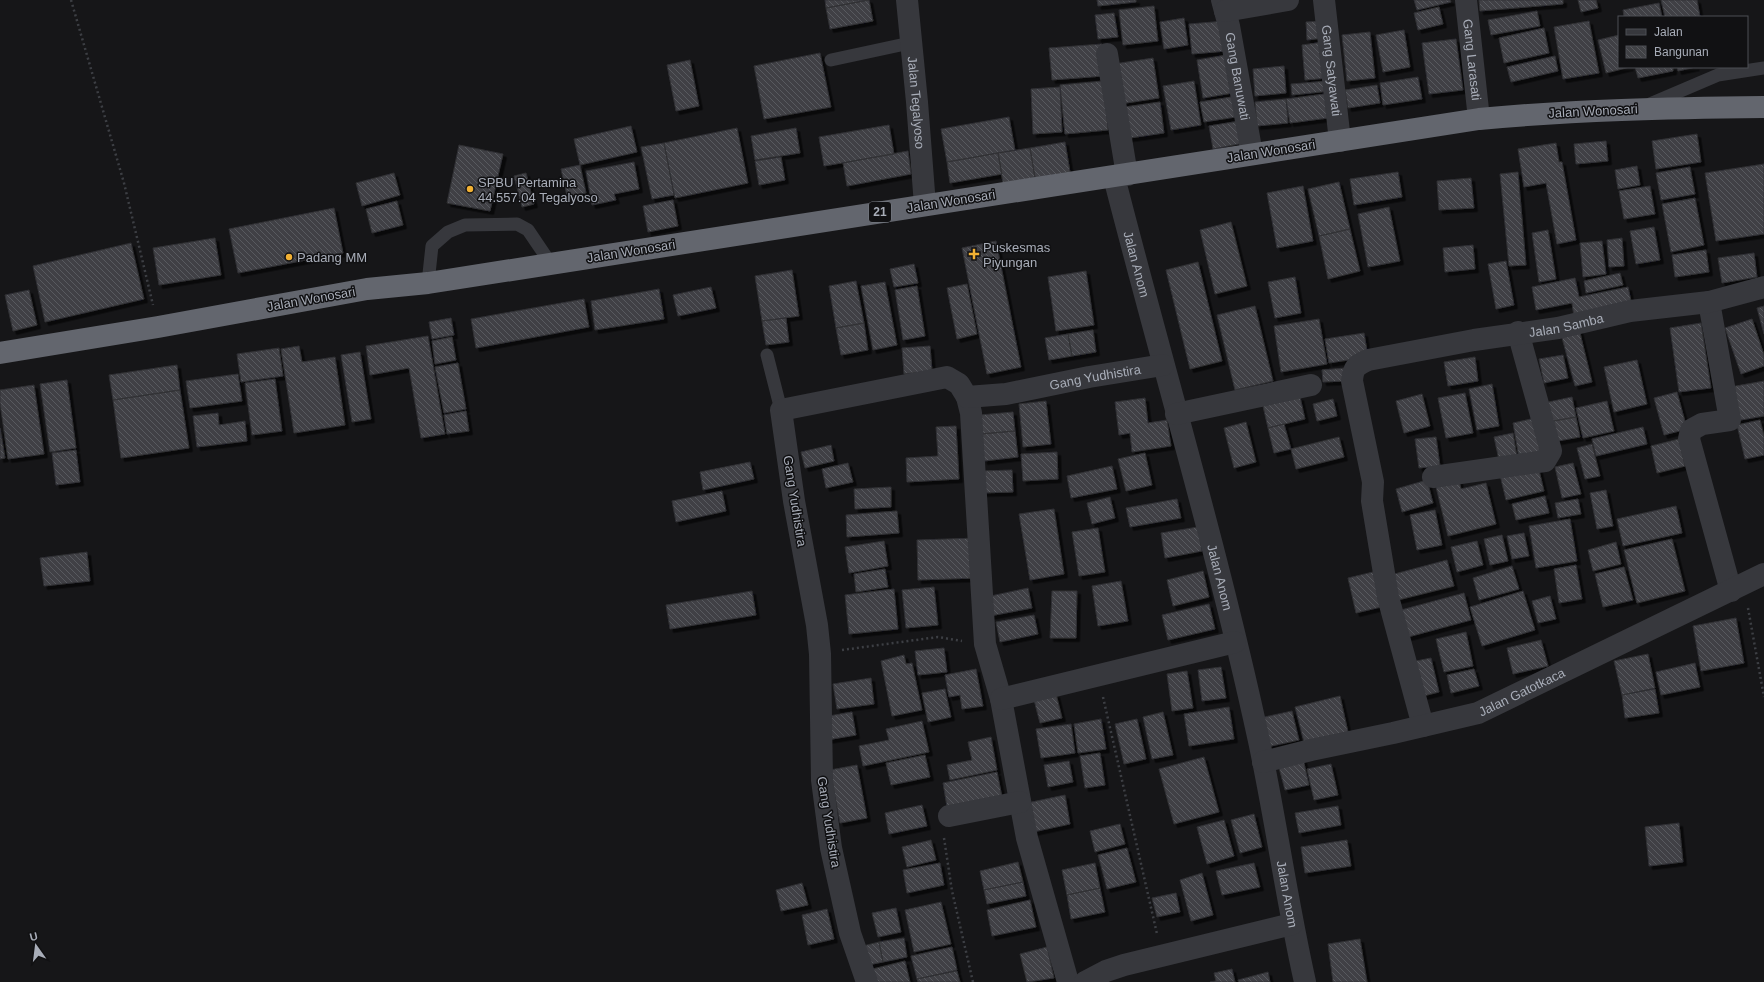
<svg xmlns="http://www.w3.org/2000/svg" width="1764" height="982" viewBox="0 0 1764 982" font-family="Arial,sans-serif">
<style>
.building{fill:url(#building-back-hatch);stroke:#303034;filter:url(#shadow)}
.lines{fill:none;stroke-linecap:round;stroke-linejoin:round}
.path{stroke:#3d3f44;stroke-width:2.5;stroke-dasharray:2 3;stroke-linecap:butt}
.lane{stroke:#37383d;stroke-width:13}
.street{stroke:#37383d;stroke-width:22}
.highway{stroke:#63666e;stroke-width:22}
.poi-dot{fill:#f2b134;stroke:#111113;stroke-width:1.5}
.labels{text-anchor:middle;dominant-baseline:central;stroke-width:3;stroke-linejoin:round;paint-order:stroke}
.shield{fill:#111113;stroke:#7b7e86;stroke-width:1}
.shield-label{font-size:12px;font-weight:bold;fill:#a8adb8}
.street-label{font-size:13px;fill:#a8adb8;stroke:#111113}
.poi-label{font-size:13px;fill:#a8adb8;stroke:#111113;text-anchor:start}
</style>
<defs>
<pattern id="building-back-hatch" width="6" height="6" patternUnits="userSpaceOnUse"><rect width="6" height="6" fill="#404145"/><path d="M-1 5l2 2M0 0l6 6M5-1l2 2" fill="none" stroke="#595a5e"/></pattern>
<filter id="shadow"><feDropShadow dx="3.5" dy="3.5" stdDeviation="0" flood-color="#0009"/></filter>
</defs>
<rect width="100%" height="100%" fill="#161618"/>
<!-- building -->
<path class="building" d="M825,0H869L826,8Z
M869,0L873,21L830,29L826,8Z
M1097,0H1136V2L1098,6Z
M1414,0H1450L1451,2L1417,10Z
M1479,0H1563V4L1480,11Z
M1578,0H1596L1598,8L1581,12Z
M1661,0H1697L1700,17H1665Z
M1659,3L1662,17H1624L1623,10Z
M1154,6L1158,41L1123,45L1119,10Z
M1439,7L1443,24L1418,30L1414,13Z
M1537,11L1540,26L1491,35L1488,20Z
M1114,13L1118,37L1098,39L1095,15Z
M1184,18L1188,45L1164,49L1160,22Z
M1225,21L1227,51L1192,54L1189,24Z
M1323,21L1324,38L1307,40L1306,22Z
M1589,21L1599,73L1563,79L1554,27Z
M1544,28L1549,53L1504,63L1499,38Z
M1404,30L1410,67L1383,72L1376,35Z
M1370,32L1375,78L1347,81L1342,35Z
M1619,35V67H1630L1606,73L1598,40Z
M1456,39L1463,90L1429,94L1422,43Z
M1324,42L1328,78L1305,80L1302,45Z
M1102,44L1104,76L1052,80L1049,48Z
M820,53L831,107L764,119L754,66Z
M1227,55L1233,93L1203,98L1197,60Z
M1555,56L1558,71L1511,82L1507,67Z
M1153,58L1159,98L1120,104L1114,64Z
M690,60L699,106L676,111L667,65Z
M1284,66L1286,93L1255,96L1253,69Z
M1635,67H1673V71L1638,78Z
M1677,67H1696L1678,71Z
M1418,77L1422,99L1383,105L1380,83Z
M1104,81L1108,130L1065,134L1060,85Z
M1194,81L1201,125L1171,130L1163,86Z
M1329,81L1330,91L1292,95L1291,84Z
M1377,85L1380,103L1348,108L1345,90Z
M1060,87L1062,132L1033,134L1031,89Z
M1325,94L1328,118L1290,123L1286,99Z
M1238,96L1242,116L1204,122L1200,102Z
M1286,99L1288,123L1257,126L1255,102Z
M1160,102L1164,133L1123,139L1118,108Z
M1009,117L1015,150L947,162L941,129Z
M1240,121L1244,143L1213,149L1209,126Z
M889,125L894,154L824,166L819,137Z
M631,126L637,152L580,165L574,139Z
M737,128L748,183L675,198L664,143Z
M796,128L800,153L755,160L751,136Z
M1697,134L1701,162L1656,169L1652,141Z
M1606,141L1608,161L1576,164L1574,144Z
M1065,142L1070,172L1035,178L1030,148Z
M664,143L674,195L652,199L641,147Z
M1556,143L1559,162H1562L1576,240L1557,244L1546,183L1524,187L1518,149Z
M459,145L503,154L490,211L447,203Z
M1030,148L1035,178L1003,183L998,153Z
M908,151L911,174L847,186L843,163Z
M998,153L1002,174L950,183L947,162Z
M781,157L785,180L759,185L755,161Z
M634,162L639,189L614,194L616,200L592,205L586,171Z
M1764,164V234L1716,241L1705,173Z
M580,165L586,193L567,196L561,169Z
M1637,166L1640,185L1618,189L1615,170Z
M1690,167L1695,194L1661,200L1656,173Z
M1398,172L1402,197L1354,205L1350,179Z
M1518,172L1526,265L1509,266L1500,174Z
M394,173L400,195L362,206L356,183Z
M526,173L534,204L522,207L514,176Z
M1471,178L1474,208L1439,210L1437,181Z
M1339,182L1350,229L1319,236L1308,189Z
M1303,186L1313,241L1277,248L1267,193Z
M1650,186L1655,214L1624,219L1619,191Z
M1695,198L1704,245L1671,252L1662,204Z
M673,200L678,226L648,232L643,206Z
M397,201L403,225L372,233L366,209Z
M1389,207L1400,261L1368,267L1358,214Z
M334,208L343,253L238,273L229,229Z
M1231,222L1247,286L1215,294L1200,230Z
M1654,227L1660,260L1636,264L1630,231Z
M1350,229L1360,271L1328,279L1319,236Z
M1548,230L1556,279L1539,282L1532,233Z
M215,238L221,275L159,285L153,248Z
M1622,238L1624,266L1609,267L1607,240Z
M996,241L1021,367L987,374L962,248Z
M1602,241L1606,274L1583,277L1580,243Z
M131,243L144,299L45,322L33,266Z
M1473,245L1475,269L1445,272L1443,248Z
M1706,250L1709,272L1675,277L1672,255Z
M1754,253L1757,277L1722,283L1718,258Z
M1506,261L1514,305L1496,309L1488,264Z
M1198,262L1222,361L1190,369L1166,270Z
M914,264L918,283L894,287L890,269Z
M792,270L799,316L762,321L755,276Z
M1086,271L1094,325L1056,331L1048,277Z
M1620,273L1623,285L1586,293L1584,281Z
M1295,277L1301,313L1275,318L1268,282Z
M1575,278L1579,297L1628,287L1632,306L1574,317L1572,303L1536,310L1532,287Z
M856,281L864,323L836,328L829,286Z
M885,282L897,345L873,350L861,286Z
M967,284L977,334L957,339L947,288Z
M917,286L925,336L903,340L895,290Z
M711,287L716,308L678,316L673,295Z
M659,289L664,319L595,330L591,301Z
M29,290L37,325L13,331L5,295Z
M584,299L589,327L476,348L471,319Z
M1255,306L1273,381L1235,390L1217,315Z
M1764,306V334L1757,308Z
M451,318L454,335L432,339L429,322Z
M786,318L789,342L766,345L762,321Z
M1319,319L1327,364L1281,372L1274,326Z
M1752,319L1764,355V366L1741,374L1725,328Z
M864,323L868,350L841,355L836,328Z
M1701,323L1711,388L1679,392L1670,328Z
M1579,329L1592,382L1575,386L1561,334Z
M1093,330L1096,352L1072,356L1068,334Z
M1364,333L1368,357L1329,363L1325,339Z
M1068,334L1072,356L1049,360L1045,338Z
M428,336L445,434L421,438L409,368L370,375L366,346Z
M452,337L456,360L435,364L432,341Z
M299,346L302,362L335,357L345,425L294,433L281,349Z
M930,346L932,371L904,374L902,348Z
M279,348L283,376L241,382L237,354Z
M360,352L371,419L352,422L341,355Z
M1563,355L1568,378L1544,383L1539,359Z
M1475,357L1478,381L1448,386L1444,362Z
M1637,360L1647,404L1614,412L1604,367Z
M458,363L466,409L444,413L435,367Z
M177,365L180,390L113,400L109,375Z
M1345,368L1346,381L1323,382L1322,370Z
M238,374L242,401L190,408L186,381Z
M275,379L282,431L252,435L245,383Z
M67,380L76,448L50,452L40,384Z
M1764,381V416L1735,421L1730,387Z
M1492,384L1499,426L1477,430L1469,389Z
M34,385L44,454L8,459L0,403V390Z
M180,390L189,448L121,458L113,400Z
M1677,392L1687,429L1664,435L1654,398Z
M1465,393L1473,433L1446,438L1438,398Z
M1422,394L1430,426L1404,433L1396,401Z
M1300,397L1305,419L1268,428L1263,406Z
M1572,397L1576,417L1548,422L1544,403Z
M1145,398L1148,423L1167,420L1171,446L1132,452L1130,433L1119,435L1115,402Z
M1333,399L1337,416L1317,421L1313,404Z
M1046,401L1051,444L1023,447L1019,404Z
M1607,401L1614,431L1583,438L1576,408Z
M466,411L469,431L447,434L444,415Z
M1013,412L1015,431L981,434L980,415Z
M218,413L219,425L245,421L247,441L197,447L193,416Z
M1540,417L1547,452L1519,458L1513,423Z
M1576,417L1580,437L1552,442L1548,422Z
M1760,420L1764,436V455L1745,459L1737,425Z
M1246,422L1256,462L1234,468L1224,428Z
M1284,424L1291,449L1274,453L1268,428Z
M956,426L959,479L907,482L906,458L938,456L936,427Z
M1643,427L1647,444L1596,456L1592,439Z
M0,428L5,458L0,459Z
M1015,431L1018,457L984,461L981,434Z
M1513,433L1517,457L1499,460L1494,437Z
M1339,437L1344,457L1296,469L1291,449Z
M1436,437L1440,466L1419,468L1415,439Z
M1679,439L1685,466L1657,473L1651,446Z
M1592,444L1600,476L1585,479L1577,448Z
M831,445L834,461L805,468L801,452Z
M76,450L80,482L56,485L52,453Z
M1057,452L1058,479L1023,481L1021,454Z
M1145,453L1152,485L1126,491L1118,459Z
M750,462L754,479L703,490L700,472Z
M848,463L853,482L826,488L822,469Z
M1573,463L1581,494L1562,498L1555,467Z
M1112,466L1117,489L1071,498L1067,476Z
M1538,466L1544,491L1506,500L1500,475Z
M1012,470L1013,492L982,493L981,471Z
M1458,477L1461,489L1486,483L1496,524L1448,536L1435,483Z
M1427,480L1433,503L1402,512L1396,489Z
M891,487V507L855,509L854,489Z
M1606,490L1613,526L1597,529L1590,493Z
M722,491L726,511L676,522L672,501Z
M1545,496L1549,513L1516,520L1512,504Z
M1110,497L1115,518L1092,524L1087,503Z
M1177,499L1181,518L1130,527L1126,508Z
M1578,499L1581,514L1558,518L1555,503Z
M1676,506L1682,533L1623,546L1617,519Z
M1054,509L1064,574L1030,580L1019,514Z
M1435,510L1442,545L1417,550L1410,515Z
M897,511L899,533L847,537L846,515Z
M1570,519L1577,561L1536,568L1529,526Z
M1198,527L1202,551L1165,558L1161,533Z
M1098,528L1105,572L1079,576L1072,532Z
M1524,533L1529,556L1512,559L1507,536Z
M1502,535L1508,561L1490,565L1484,539Z
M977,538L978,578L918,580L917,540Z
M1672,539L1685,591L1637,603L1624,550Z
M884,541L888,566L849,573L845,547Z
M1477,541L1483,565L1457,572L1451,547Z
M1616,542L1621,564L1593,571L1588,550Z
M87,552L90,581L44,586L40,558Z
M1447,560L1454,586L1394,601L1387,576Z
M1576,565L1582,599L1559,603L1554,569Z
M1512,566L1519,589L1479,600L1473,578Z
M1624,567L1633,600L1603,607L1595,574Z
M885,569L888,587L856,592L854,574Z
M1203,571L1209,597L1173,606L1167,580Z
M1373,572L1381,607L1356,613L1348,578Z
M1121,581L1128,621L1098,626L1092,586Z
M934,587L938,625L906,628L902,590Z
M1028,588L1032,608L990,616L986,597Z
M894,589L898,629L849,634L845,595Z
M752,591L756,615L670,629L666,605Z
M1052,591H1077L1076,638H1050Z
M1523,591L1535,630L1482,646L1470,607Z
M1464,593L1471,620L1408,637L1401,610Z
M1550,596L1556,619L1538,623L1532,601Z
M1209,604L1215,629L1168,640L1162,615Z
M1034,615L1038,634L1000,642L996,622Z
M1736,618L1744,663L1701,671L1693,626Z
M1466,632L1473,666L1444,672L1436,639Z
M1541,640L1548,666L1513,674L1507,648Z
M944,648L947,672L918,675L915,651Z
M1648,654L1655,688L1622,695L1614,661Z
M904,655L906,664L912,663L922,710L892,716L881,661Z
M1431,658L1439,692L1419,697L1411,662Z
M1695,663L1700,687L1661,695L1656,672Z
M1221,667L1226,698L1202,701L1198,670Z
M976,669L983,706L962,709L960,695L949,697L945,675Z
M1474,669L1479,686L1451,693L1447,675Z
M1187,671L1193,708L1172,711L1167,674Z
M871,678L874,704L837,709L833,684Z
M945,689L951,717L928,722L922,693Z
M1655,689L1659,713L1625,718L1622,695Z
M1056,694L1062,718L1040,723L1034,700Z
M1340,696L1348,732L1304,742L1295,707Z
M1229,707L1234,739L1189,746L1184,714Z
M1292,711L1299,740L1267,747L1260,718Z
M852,712L856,735L827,740L823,717Z
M1163,712L1173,755L1152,759L1143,717Z
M1101,719L1106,749L1078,753L1074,724Z
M1137,719L1146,759L1124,764L1115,724Z
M922,721L929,752L863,766L859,746L889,740L886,729Z
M1071,724L1075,753L1041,758L1036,729Z
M991,737L997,770L950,780L947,765L972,760L968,742Z
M1100,753L1105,785L1085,788L1080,756Z
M925,755L930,777L891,785L886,763Z
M1204,757L1219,812L1174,824L1159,769Z
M1303,759L1309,785L1285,790L1278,764Z
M1069,761L1073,782L1048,787L1044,765Z
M1331,764L1338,795L1314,800L1307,769Z
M857,765L867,818L840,823L830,770Z
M997,772L1002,797L947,807L943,783Z
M1065,795L1070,824L1033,832L1027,803Z
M922,805L927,826L889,834L885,813Z
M1338,806L1341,825L1299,833L1295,813Z
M1254,814L1262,847L1240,853L1231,820Z
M1224,820L1234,856L1207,864L1197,827Z
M1679,823L1683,862L1649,866L1645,827Z
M1120,824L1125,844L1095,852L1090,831Z
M931,840L936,860L907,867L902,847Z
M1347,840L1351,866L1305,873L1301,847Z
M1127,848L1136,882L1107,889L1098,855Z
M1018,862L1023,882L984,890L980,871Z
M940,863L944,885L907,893L903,870Z
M1095,863L1100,888L1067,895L1062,870Z
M1254,863L1260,887L1222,895L1216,871Z
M1202,873L1213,915L1191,921L1180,880Z
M1023,882L1026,896L987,904L984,890Z
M802,883L808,905L781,911L776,890Z
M1100,888L1105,912L1071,919L1067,895Z
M1176,893L1180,912L1157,917L1152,898Z
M1030,900L1036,927L992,936L987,910Z
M941,902L951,944L914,952L905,910Z
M896,908L901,932L878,937L872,913Z
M827,909L834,939L808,945L802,915Z
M904,938L907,957L883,962L879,942Z
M1360,939L1367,982H1333L1328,944Z
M879,942L883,962L863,966L859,947Z
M952,947L957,970L917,979L911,956Z
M1047,947L1054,978L1027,982L1020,954Z
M905,961L910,982H876L873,969Z
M1232,969L1235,982H1210L1216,981L1214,973Z
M957,971L960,982H918L917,979Z
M1268,972L1270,982H1239L1238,980Z"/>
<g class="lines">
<!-- path -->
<path class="path" d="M71,0L124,183L153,305
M1748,608L1764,697
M842,650L938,637L962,641
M1103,697L1157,934
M944,838L952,891L973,982"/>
<!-- lane -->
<path class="lane" d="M831,60L910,43
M1650,104L1718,75L1764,68
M428,283L432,246L448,232L465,225L517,224L528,230L551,264
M767,355L781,410"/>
<!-- street -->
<g class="street">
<path id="s1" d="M907,0L917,102L925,205"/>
<path id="s2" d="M1222,0L1229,26L1252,154"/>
<path id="s3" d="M1324,0L1340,141"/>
<path id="s4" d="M1466,0L1479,119"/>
<path d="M1225,11L1288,0"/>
<path d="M1107,54L1127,175"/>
<path id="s5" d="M1114,177C1162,365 1218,551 1259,741C1276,821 1287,902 1305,982"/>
<path d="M1709,302L1730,420L1702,424L1691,430L1689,439L1731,591"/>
<path d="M967,397L971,413L985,644L1001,699L1027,838L1068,982"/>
<path d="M1176,414L1311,385"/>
<path d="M1433,477L1545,461L1551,451L1518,332"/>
<path d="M1001,699L1235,642"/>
<path id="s6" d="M1423,726L1388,597L1372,501L1373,482L1352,381C1353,368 1356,365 1368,360L1474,340L1558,328L1630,311L1709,302L1764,287"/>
<path id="s7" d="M1263,762L1311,750L1393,733L1478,713L1764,574"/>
<path d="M949,816L1020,802"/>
<path id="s8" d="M867,982L850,933L831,848L822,780L820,654L817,625L794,501L781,410L947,377L959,384L967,397L1006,394L1089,377L1163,365"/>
<path d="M1085,982L1106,971L1124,965L1292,924"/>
</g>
<!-- highway -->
<path class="highway" d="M0,353L158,327L367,289L428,283L1479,119C1574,110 1669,108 1764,107"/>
</g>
<!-- markers -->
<g class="poi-dot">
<circle cx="470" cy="189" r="4"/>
<path d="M972 248h4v4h4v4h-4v4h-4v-4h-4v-4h4z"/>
<circle cx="289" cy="257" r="4"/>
</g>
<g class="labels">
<!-- shield labels -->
<rect class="shield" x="869" y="202" width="22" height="20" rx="3"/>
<g class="shield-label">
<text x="880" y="212">21</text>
</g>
<!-- street labels -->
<g class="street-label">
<text stroke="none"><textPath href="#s4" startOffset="60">Gang Larasati</textPath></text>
<text stroke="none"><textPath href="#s3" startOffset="71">Gang Satyawati</textPath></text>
<text stroke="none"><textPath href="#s2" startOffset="78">Gang Banuwati</textPath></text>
<text stroke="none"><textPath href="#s1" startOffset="103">Jalan Tegalyoso</textPath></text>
<text transform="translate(1593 111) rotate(-3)">Jalan Wonosari</text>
<text transform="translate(1271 151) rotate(-9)">Jalan Wonosari</text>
<text transform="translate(951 201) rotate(-9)">Jalan Wonosari</text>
<text transform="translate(631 251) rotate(-9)">Jalan Wonosari</text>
<text stroke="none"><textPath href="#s5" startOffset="90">Jalan Anom</textPath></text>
<text transform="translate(311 299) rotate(-10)">Jalan Wonosari</text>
<text stroke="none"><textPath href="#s6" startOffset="583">Jalan Samba</textPath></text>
<text stroke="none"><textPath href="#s8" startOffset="909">Gang Yudhistira</textPath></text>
<text transform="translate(795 501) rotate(81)">Gang Yudhistira</text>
<text stroke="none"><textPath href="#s5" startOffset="414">Jalan Anom</textPath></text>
<text stroke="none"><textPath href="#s7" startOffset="269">Jalan Gatotkaca</textPath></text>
<text transform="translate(829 822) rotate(81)">Gang Yudhistira</text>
<text stroke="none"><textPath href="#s5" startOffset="738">Jalan Anom</textPath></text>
</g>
<!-- poi labels -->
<g class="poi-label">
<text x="478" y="182">SPBU Pertamina<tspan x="478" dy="15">44.557.04 Tegalyoso</tspan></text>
<text x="983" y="247">Puskesmas<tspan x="983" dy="15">Piyungan</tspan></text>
<text x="297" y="257">Padang MM</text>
</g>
</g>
<!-- legend -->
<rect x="1618" y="16" width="130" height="52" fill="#111113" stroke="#4d4f55"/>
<rect x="1626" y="29" width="20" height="6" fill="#37383d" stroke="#4d4f55"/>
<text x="1654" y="36" font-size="12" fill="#a8adb8">Jalan</text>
<rect x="1626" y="46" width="20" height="12" fill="url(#building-back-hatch)" stroke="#4d4f55"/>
<text x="1654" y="56" font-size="12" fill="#a8adb8">Bangunan</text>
<!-- north arrow -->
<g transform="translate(36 946) rotate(346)" stroke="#111113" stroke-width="3" paint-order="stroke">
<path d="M0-3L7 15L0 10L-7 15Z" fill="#a8adb8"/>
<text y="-6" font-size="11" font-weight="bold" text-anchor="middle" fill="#a8adb8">U</text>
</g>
</svg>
